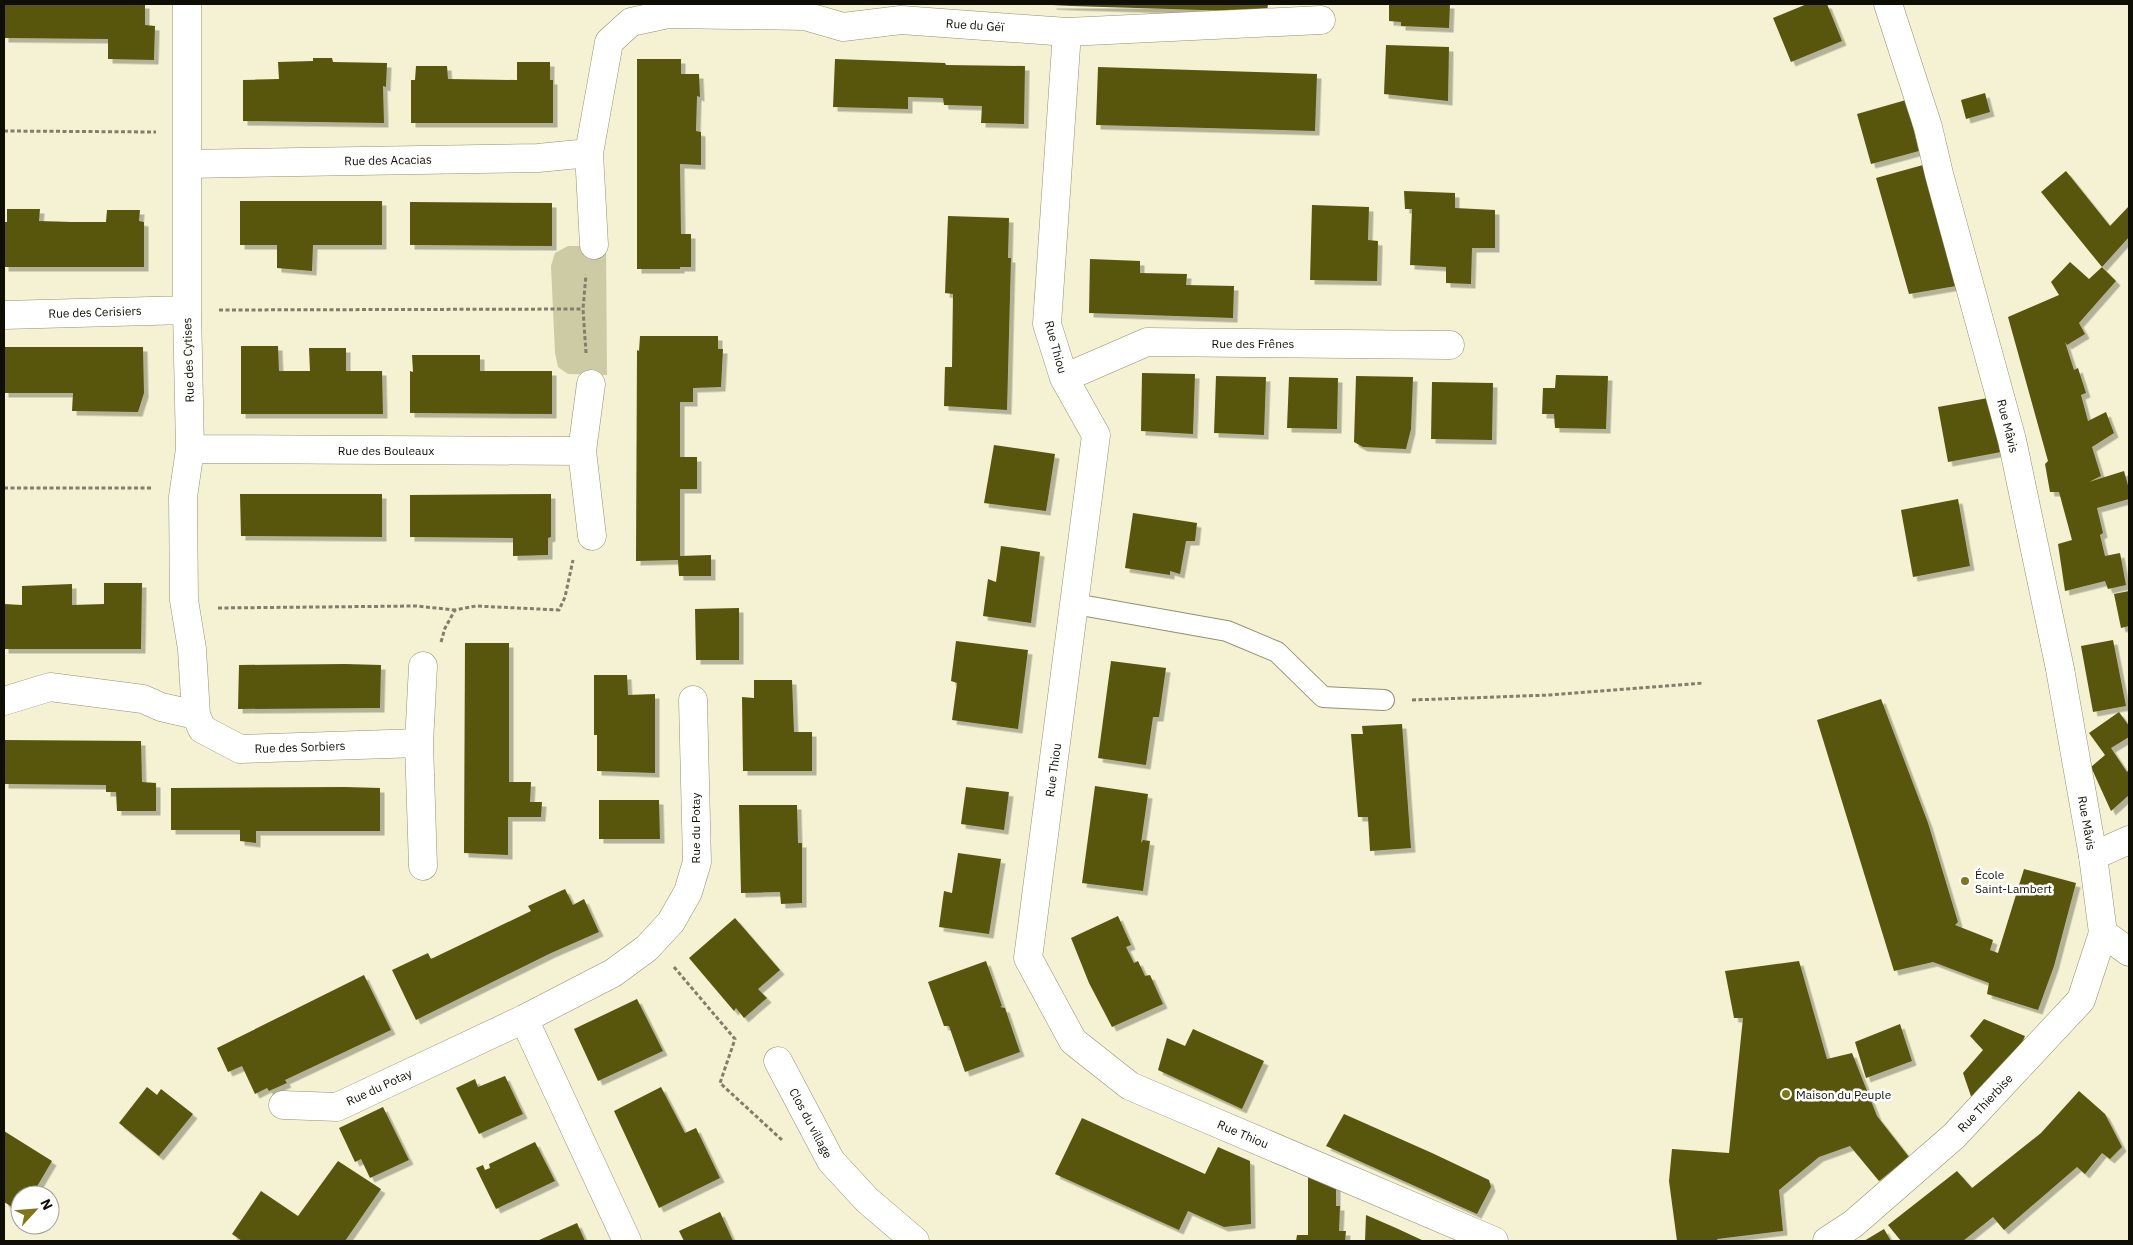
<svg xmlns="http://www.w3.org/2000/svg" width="2133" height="1245" viewBox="0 0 2133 1245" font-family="'IBM Plex Sans',sans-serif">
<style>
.green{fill:#cdcba3}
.building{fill:#59540b;filter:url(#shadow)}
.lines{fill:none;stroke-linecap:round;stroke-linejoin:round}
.lane-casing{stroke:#939174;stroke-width:22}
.street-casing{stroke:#939174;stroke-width:29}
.secondary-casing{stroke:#939174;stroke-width:29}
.path{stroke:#807f6b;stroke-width:3;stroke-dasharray:4 2.5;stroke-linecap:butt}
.lane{stroke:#fff;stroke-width:20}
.street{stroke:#fff;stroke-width:28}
.secondary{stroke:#fff;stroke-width:28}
.poi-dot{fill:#7e771b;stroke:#fff;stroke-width:2}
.labels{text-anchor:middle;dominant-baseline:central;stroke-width:5;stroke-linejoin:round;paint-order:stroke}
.street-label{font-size:12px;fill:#0f0e05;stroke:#fff}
.poi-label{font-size:12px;fill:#0f0e05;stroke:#fff;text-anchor:start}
</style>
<defs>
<filter id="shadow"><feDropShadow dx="4.5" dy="4.5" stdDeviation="0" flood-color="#0004"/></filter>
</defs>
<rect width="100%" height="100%" fill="#f4f2d2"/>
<!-- green -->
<path class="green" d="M568,246H606L607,375L568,374L558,367L555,353L551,266L555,253Z"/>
<!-- building -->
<path class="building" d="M4,4H145V25L155,26L154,60L108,59V39L4,38Z
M1052,4H1268L1267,12L1072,6L1052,5Z
M1389,4H1450L1449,28L1401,26V22L1389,21Z
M1807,4H1827L1842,41L1791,62L1773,18Z
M1386,45L1449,47L1448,101L1384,94Z
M313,58H332L333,62L387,63L386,87L383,86L384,123L243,121V80L279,79L278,62L313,61Z
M637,59H681V74H699L700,97L697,96L696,131L701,132V165L680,164L681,234H691V267H680V269H637Z
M835,59L945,63L946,65L1025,66L1024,124L981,123L982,106L944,105L943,98L908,97V109L833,107Z
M517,62H550V80H553V123H411V80H415L416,66H447L448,79L517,80Z
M1098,67L1317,74L1315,131L1096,125Z
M1985,93L1990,112L1966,119L1961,100Z
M1906,100L1919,151L1871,164L1857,114Z
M1923,165L1956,286L1909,294L1876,178Z
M2066,171L2110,226L2129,206V237L2102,267L2116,281L2079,323L2085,334L2067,345L2065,342L2074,370L2078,368L2086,393L2081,395L2088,421L2106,412L2114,433L2092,447L2101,476L2089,482L2124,471L2129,489V499L2097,508L2103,533L2100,535L2105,556L2120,553L2126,585L2108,589L2105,581L2065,591L2058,544L2072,540L2059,492H2050L2045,464L2048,461L2008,317L2059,295L2051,282L2070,262L2089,279L2102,267L2041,192Z
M1404,191L1455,193V208L1495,210V248H1472L1471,284L1446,283V267L1410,265L1412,209H1405Z
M240,201H382V245H313L312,271L277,268V245H240Z
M410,202L552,203V246L410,245Z
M1312,205L1369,207L1368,240L1378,241L1377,281L1310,280Z
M7,209H40L39,221L72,222H106L107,210H140L139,221L144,222V267H4V222H7Z
M948,216L1009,218L1008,258H1011L1007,410L944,406L945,367H952L953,294L945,293Z
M1090,259L1140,261V273L1187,274L1186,285L1234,286L1233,318L1089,313Z
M640,336H718V349H723L721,387L693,388V402H680V457H697V489H680V556L711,555V576H679L678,560L636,561L637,350L639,351Z
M241,346H278L279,371H310L309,348H346V371H382L383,414H241Z
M4,347H143L144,393L138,412L72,411L73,393H4Z
M412,355H480V371H552V414L410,413V371L413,372Z
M1142,373L1195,374L1193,434L1141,431Z
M1556,375L1608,376L1606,429L1555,428L1554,414H1542L1543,388H1555Z
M1216,376L1266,377L1264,435L1214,433Z
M1356,376L1413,377L1411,429L1406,449L1363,447L1354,442Z
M1289,377L1338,378L1337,429L1287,428Z
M1432,382L1493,383L1492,440L1431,439Z
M1988,398L2001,452L1948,462L1938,407Z
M994,445L1055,454L1046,511L984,503Z
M240,494H382V537L241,536Z
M551,494V537L548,538V555L513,556V538L410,537V495Z
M1958,499L1970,566L1913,577L1901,510Z
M1133,513L1197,523L1195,541H1186L1180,574L1170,571V575L1125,568Z
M1001,546L1040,552L1031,623L983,616L988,579L996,582Z
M104,583H142L141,649H4V604L22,605V586L72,584V605L104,604Z
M2129,591V626L2121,628L2114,594Z
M739,608V660H696L695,609Z
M2113,640L2126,706L2093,712L2081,646Z
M956,641L1028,650L1018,729L952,720L957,683L951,681Z
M465,643H509V782H531L530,802H542L541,817H508V855L464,853Z
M1111,661L1166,668L1159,717H1153L1146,765L1098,758Z
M345,664L381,665L380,708L238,709L239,665Z
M594,675H627L628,695L655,694V773L597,771V735H594Z
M754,680H792L794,732H812V771H743L742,697L754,698Z
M1881,699L1928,823L1958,922L1955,925L1993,940L1990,950L1998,953L2024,869L2076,883L2054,966L2038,1010L1987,994L1989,983L1933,962L1894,971L1817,720Z
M2119,712L2129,726V737L2111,748L2127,772L2129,770V795L2111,811L2091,767L2105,755L2089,733Z
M1402,724L1411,848L1370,851L1368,817H1358L1351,734H1363L1362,726Z
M4,740L141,741L142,782L156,783V811H117L116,792H106V785L4,784Z
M1095,786L1148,794L1141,843L1143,840L1150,841L1143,891L1082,883Z
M345,787L380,788V831H256V843L240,841V830H171V788Z
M966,787L1009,792L1004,830L961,824Z
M599,800H659L660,839H599Z
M739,805H797L798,843H802V903L781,904L780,892L741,893Z
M958,853L1001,859L989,934L939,927L944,891L952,893Z
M565,889L573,905L584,899L599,932L551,953L416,1020L392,970L428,953L431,959L531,911L528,906Z
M1118,916L1131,945L1126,947L1134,963L1138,961L1145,976L1150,975L1163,1004L1112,1027L1089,983L1071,938Z
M735,918L780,970L758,989L767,998L744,1018L736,1008L734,1011L689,958Z
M986,961L1002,1006L1000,1007L1005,1008L1020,1052L965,1072L949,1026H944L928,982Z
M1799,961L1827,1059L1852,1053L1877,1116L1909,1157L1879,1181L1850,1146L1819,1157L1779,1190L1783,1231L1717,1239L1718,1241H1677L1669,1181L1672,1149L1729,1153L1743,1018H1734L1725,971Z
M364,975L391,1030L285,1080L287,1083L269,1091L267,1088L255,1094L242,1066L228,1072L217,1048Z
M637,999L663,1051L598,1081L574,1029Z
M1984,1019L2025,1036L2008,1072L1974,1105L1963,1073L1983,1050L1970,1036Z
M1900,1024L1912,1061L1866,1078L1855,1042Z
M1193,1029L1264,1061L1242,1109L1158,1070L1167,1038L1185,1046Z
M505,1076L523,1114L479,1134L456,1088L475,1079L478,1087Z
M147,1087L157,1095L161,1089L193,1114L159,1156L119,1123Z
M661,1087L685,1133L696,1128L720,1178L659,1208L614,1111Z
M2079,1091L2105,1114L2122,1147L2110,1159L2102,1153L2085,1174L2077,1167L2004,1230L1993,1217L1963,1241H1901L1888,1225L1957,1171L1972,1188L2041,1133Z
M383,1107L409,1160L370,1178L361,1159L355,1162L339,1128Z
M1344,1114L1432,1153L1489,1180L1491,1187L1477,1214L1326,1146Z
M1082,1118L1205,1174L1218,1147L1250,1161L1251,1224L1224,1227L1188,1211L1179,1230L1055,1174Z
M4,1131L52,1161L32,1195H20V1212L4,1202Z
M535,1142L555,1181L496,1209L476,1168L483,1165L485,1170L490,1168L489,1164Z
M338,1161L381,1189L345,1241H242L232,1234L261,1191L298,1216Z
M1308,1173L1336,1185V1206H1340L1339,1231H1346L1345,1241H1296L1297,1235H1308Z
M720,1212L733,1241H684L679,1231Z
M1366,1215L1396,1228L1424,1241H1365Z
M577,1223L585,1241H537Z
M1884,1229L1891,1241H1864Z"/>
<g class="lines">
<!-- lane casing -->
<g class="lane-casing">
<path id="lane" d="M1075,604L1227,631L1277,652L1323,697L1384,700"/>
</g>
<!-- street casing -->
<g class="street-casing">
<path id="street" d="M187,4V310L190,449L183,497L184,600L192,649L196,715L202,729L240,749L419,743
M1888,4L1928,127L1939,174L2012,440L2060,669L2093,856
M1067,32L1047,324L1064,378L1096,435L1028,958L1073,1041L1130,1086L1494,1241
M187,164L538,158L589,153
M594,245L589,153L609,42L631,22L668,14L805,16L843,27L901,20L1067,32L1321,20
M4,315L187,310
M1064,378L1147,342L1450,345
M591,384L582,451L592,536
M190,449L582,451
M423,666L419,743L423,866
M4,701L50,687L143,699L161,707L196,715
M524,1019L627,1241
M778,1061L831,1161L867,1200L915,1241
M283,1105L337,1107L524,1019L613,973L647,948L671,922L688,892L697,862L693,700
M1827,1241L1853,1224L1954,1136L2081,1000L2103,933"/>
</g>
<!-- secondary casing -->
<g class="secondary-casing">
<path id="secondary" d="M2129,840L2093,856L2103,933L2129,952"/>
</g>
<!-- path -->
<path class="path" d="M4,131L156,132
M219,310L583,309
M586,353L583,309L586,275
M4,488H153
M218,608L416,606L455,610
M441,642L445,628L455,610L476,606L559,610L565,597L573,560
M1412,700L1550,695L1703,683
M674,967L735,1039L720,1083L782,1140"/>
<!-- lane -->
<use href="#lane" class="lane"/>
<!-- street -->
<use href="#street" class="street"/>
<!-- secondary -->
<use href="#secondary" class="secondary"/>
</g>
<!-- markers -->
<g class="poi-dot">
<circle cx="1965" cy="881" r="5"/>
<circle cx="1786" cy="1094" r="5"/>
</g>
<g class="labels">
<!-- street labels -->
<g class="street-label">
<text transform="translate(975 25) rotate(4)">Rue du Géï</text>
<text transform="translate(388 160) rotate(-1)">Rue des Acacias</text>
<text transform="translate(95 312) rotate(-2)">Rue des Cerisiers</text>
<text x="1253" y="343">Rue des Frênes</text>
<text transform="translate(1056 347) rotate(75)">Rue Thiou</text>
<text transform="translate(188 360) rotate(-92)">Rue des Cytises</text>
<text transform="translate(2008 426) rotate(76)">Rue Mâvis</text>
<text x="386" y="450">Rue des Bouleaux</text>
<text transform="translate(300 747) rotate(-2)">Rue des Sorbiers</text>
<text transform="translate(1053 770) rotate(-82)">Rue Thiou</text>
<text transform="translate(2087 823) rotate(80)">Rue Mâvis</text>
<text transform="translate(695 828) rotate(-90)">Rue du Potay</text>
<text transform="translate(379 1087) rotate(-25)">Rue du Potay</text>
<text transform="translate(1985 1103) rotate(-47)">Rue Thierbise</text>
<text transform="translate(811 1123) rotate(62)">Clos du village</text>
<text transform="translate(1243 1134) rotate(23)">Rue Thiou</text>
</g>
<!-- poi labels -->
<g class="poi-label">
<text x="1975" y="874">École<tspan x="1975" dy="14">Saint-Lambert</tspan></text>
<text x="1796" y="1094">Maison du Peuple</text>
</g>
</g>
<!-- border -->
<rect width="2133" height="1245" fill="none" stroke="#0f0e05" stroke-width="10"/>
<!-- north arrow -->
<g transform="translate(35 1210) rotate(64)"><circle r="24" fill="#ffffff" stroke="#9f9f9b"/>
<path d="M0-4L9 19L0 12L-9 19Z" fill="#7e771b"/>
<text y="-8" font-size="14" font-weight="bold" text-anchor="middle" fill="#0f0e05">N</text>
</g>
</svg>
